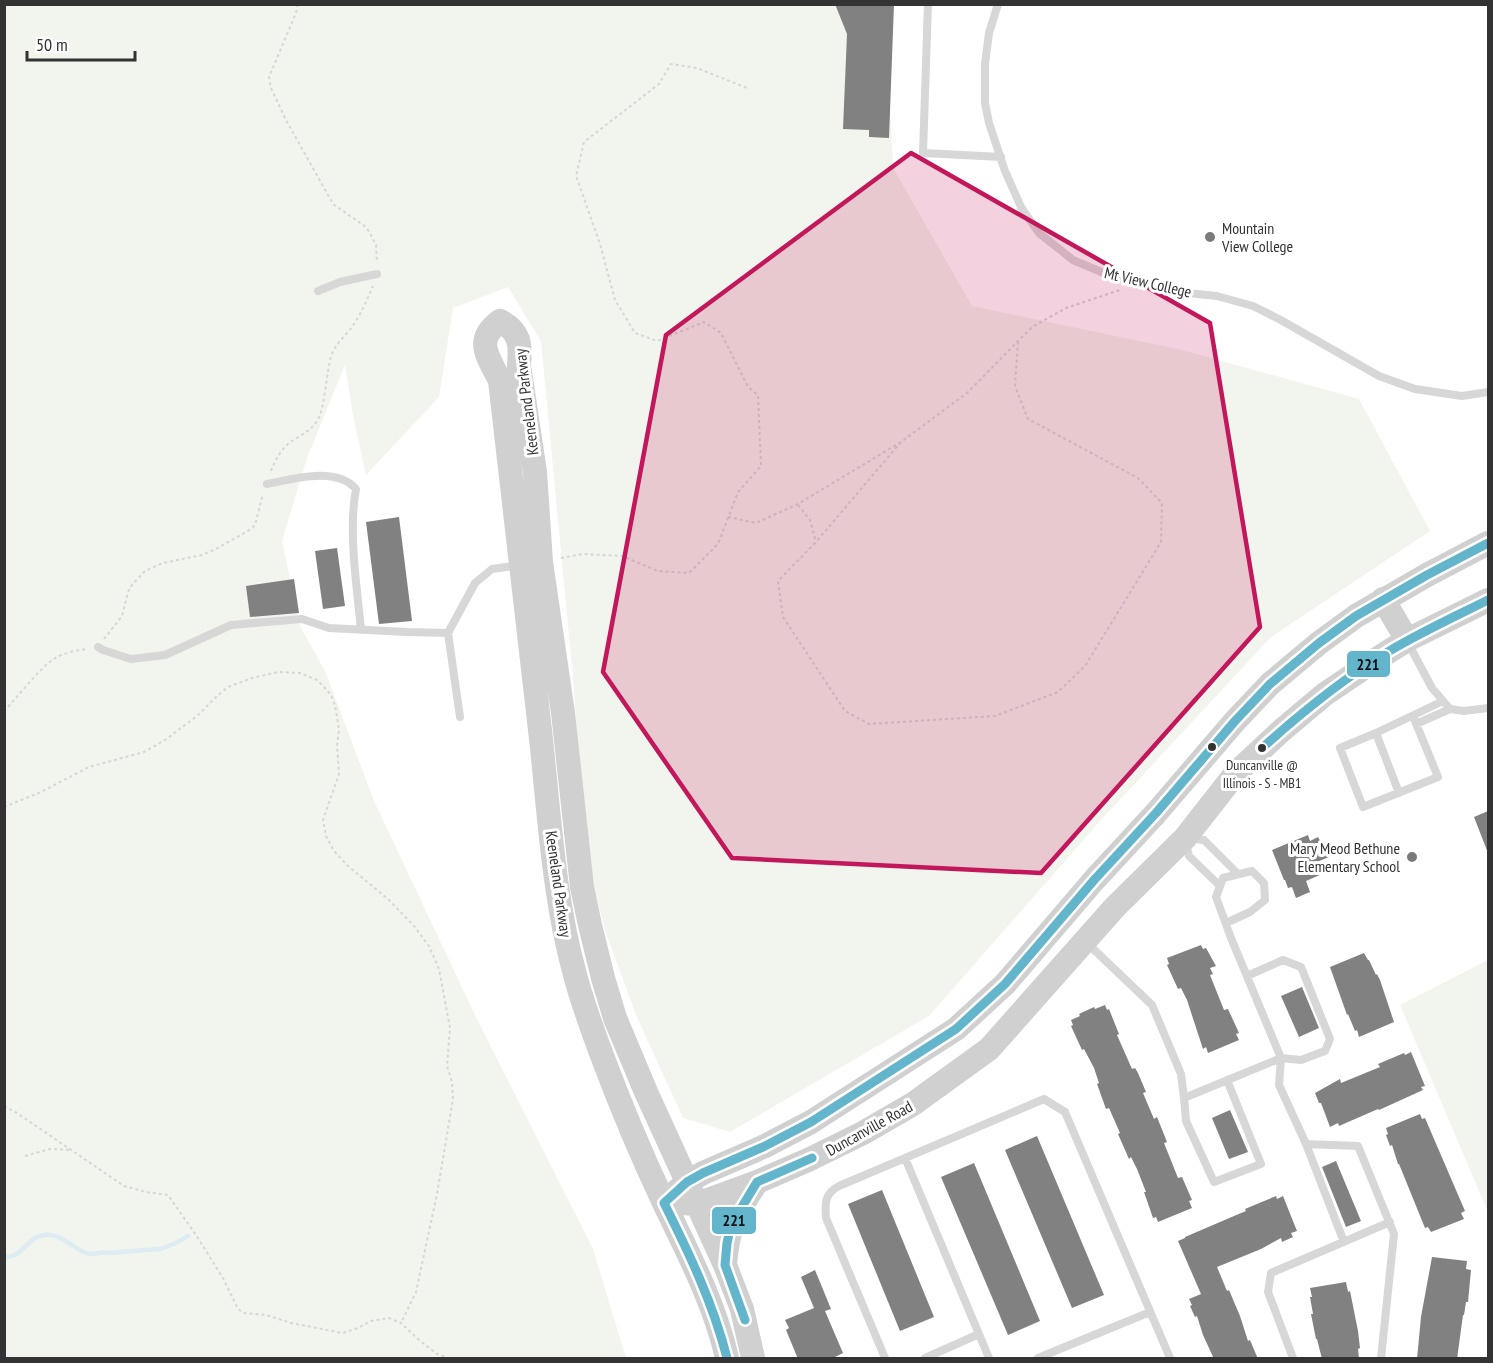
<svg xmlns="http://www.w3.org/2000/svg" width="1493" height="1363" viewBox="0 0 1493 1363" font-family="'PT Sans Narrow',sans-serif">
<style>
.green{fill:#f1f5ed}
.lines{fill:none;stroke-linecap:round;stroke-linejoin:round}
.stream{stroke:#ddebf3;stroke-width:4.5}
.building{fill:#818181}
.path{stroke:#d6d6d6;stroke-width:2;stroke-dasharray:3 3;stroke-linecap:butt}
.lane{stroke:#d7d7d7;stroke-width:8}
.secondary{stroke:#d0d0d0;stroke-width:24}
.bus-1-casing{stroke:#fff;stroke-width:14}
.bus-1{stroke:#63b5cc;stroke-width:9}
.marked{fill:#c2185b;fill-opacity:0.2;stroke:#c2185b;stroke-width:4.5;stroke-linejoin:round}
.poi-dot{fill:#7a7a7a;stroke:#fff;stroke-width:2}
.bus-dot{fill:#333;stroke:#fff;stroke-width:2}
.labels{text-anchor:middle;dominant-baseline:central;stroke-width:6;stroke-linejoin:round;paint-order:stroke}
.bus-label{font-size:14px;fill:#333;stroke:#fff}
.poi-label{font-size:16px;fill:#333;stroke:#fff;text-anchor:start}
.street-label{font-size:16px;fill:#333;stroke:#fff}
.line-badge{stroke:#fff;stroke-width:2}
.pale-badge-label{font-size:16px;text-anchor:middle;font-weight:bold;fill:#111}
</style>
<rect width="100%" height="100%" fill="#fff"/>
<!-- green -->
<path class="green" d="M5,5H885L893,168L972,306L1182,350L1359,399L1430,531L1271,637L1100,821L929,1016L730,1132L683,1118L636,1015L605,930L586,855L573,678L541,341L508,287L453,308L439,397L366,475L353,415L345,365L307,458L282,541L300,626L325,671L374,801L475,1015L593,1249L626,1358H5Z
M1488,960V1212L1400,1005Z"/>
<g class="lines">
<!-- stream -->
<path class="stream" d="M4,1258C9,1257 14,1256 18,1253C25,1248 30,1239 40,1236C58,1230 71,1247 86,1253C93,1256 101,1251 109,1253L160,1249L174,1244L188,1236"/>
</g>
<!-- building -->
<path class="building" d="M835,4H894L889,138L869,137V130L843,129L847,34Z
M399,517L412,621L379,624L366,522Z
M337,548L345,606L323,609L315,551Z
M294,579L299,613L250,617L246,586Z
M1488,811V853L1474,817Z
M1308,835L1310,841L1318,837L1329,857L1317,862L1322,874L1306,881L1310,892L1296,898L1292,887L1288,888L1285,880H1284L1272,850Z
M1201,945L1203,949L1206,948L1216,966L1210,968L1213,974L1210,975L1224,1010L1228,1009L1239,1033L1236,1034L1239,1040L1208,1053L1206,1047L1203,1049L1187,1000L1181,988L1178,989L1167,965L1169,964L1167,958Z
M1364,953L1368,960H1369L1376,975L1377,974L1380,980L1394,1022L1359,1037L1357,1030L1355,1031L1348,1014L1347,1015L1330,967Z
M1302,987L1319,1028L1299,1037L1281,996Z
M1105,1005L1107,1010L1109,1009L1119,1034L1117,1035L1132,1069L1135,1068L1138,1073L1146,1092L1143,1093L1154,1119L1157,1117L1167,1142L1164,1143L1178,1178L1182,1177L1192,1200L1189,1201L1192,1208L1158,1222L1156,1217L1153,1218L1144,1192H1146L1137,1169L1131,1157L1129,1159L1118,1134L1120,1133L1109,1108L1106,1109L1097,1084L1099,1083L1094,1068L1084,1049L1082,1050L1071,1026L1073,1025L1071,1020L1080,1016L1079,1014L1094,1007L1095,1009Z
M1411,1052L1425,1086L1421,1087L1423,1090L1379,1110L1378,1109L1339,1126L1338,1123L1330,1127L1321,1103H1319L1315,1093L1340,1079L1341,1083L1380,1067L1378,1064L1404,1053L1405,1055Z
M1230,1110L1248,1152L1229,1159L1212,1118Z
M1420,1114L1422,1119L1425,1118L1465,1211L1461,1213L1464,1219L1431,1232L1428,1227L1425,1228L1399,1164H1398L1392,1145L1390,1146L1386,1135L1388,1134L1386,1128Z
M1037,1136L1104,1295L1072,1308L1005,1150Z
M1336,1161L1361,1221L1346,1227L1322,1167Z
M974,1163L1040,1321L1008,1335L941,1177Z
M882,1190L934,1317L900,1331L848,1204Z
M1276,1196L1277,1199L1283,1196L1297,1231L1291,1233L1293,1237L1282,1242L1281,1238L1261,1249L1217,1267L1227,1291L1229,1290L1240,1316L1248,1341L1250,1340L1258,1359H1214L1203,1335L1197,1316L1195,1317L1190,1306L1192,1305L1189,1299L1201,1294L1178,1241L1185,1238V1237L1234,1216L1246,1211L1245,1209Z
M1432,1257L1467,1261L1466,1269L1471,1270L1468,1302H1466L1464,1315H1463L1457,1359H1417L1421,1317Z
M815,1270L831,1309L825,1311L843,1353L831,1359H798L786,1330L789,1328L785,1320L814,1308L801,1277Z
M1346,1282L1348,1292L1350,1291L1358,1331L1360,1348L1358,1349L1359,1359H1322L1317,1339H1316L1311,1314H1313L1310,1297H1312L1310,1288Z"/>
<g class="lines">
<!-- path -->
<path class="path" d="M298,4L296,13L269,77L271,88L286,120L333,204L366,227L371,235L376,245L377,263
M901,442L816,542L778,581L783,617L845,711L869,724L995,716L1058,692L1085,666L1161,542L1162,503L1138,478L1028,419L1015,386L1018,342
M271,471C275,461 280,451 288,444C298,436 310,432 317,421C325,410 326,373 331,357C335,343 346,336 354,324C362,312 367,299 373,286
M798,505L810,520L816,542
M728,517L756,523L798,504L901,442L967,393L1032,327L1066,308L1120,290
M561,558L583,554L622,556L658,571L689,573L718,544L738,492L761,466L758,395L748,387L721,333L704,322L657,341L635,333L615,300L600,244L576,176L584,142L659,84L671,64L697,68L747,88
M104,639L122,616L128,592L132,585L145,571L163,563L202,555L216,549L251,529L255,525L263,494
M4,711C18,697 43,663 59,656C68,652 78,650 87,649
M4,807L41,792L89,767L144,752L165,740L197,716L217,696L228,687L252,678L278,672L300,673L317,680L324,687L331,695L335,705L339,730L337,745L339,774L323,820L326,836L334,851L348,866L389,900L414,926L429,946L439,969L450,1028L447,1066L452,1082L453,1099L437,1194L416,1292L401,1323
M4,1106L17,1113L124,1186L146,1192L168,1195L196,1235L223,1278L238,1309L244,1313L266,1315L291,1323L343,1333L358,1328L371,1321L389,1318L401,1323L419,1340L437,1354L449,1358
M25,1156L50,1149L71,1150"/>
<!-- lane -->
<path class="lane" d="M928,4L923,153L1001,157
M998,4L989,33L985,64V103L989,123L1005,171L1021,207L1039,233L1073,260L1113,277L1178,292L1217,296L1253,306L1279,319L1379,376L1415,389L1462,396L1488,392
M318,291L340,282L377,274
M267,484C293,479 336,466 356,489C348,531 357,587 361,630
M1407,641L1432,688L1450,709L1464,711L1488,708
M98,647L103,650L131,659L165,655L231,625L302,619L329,628L407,632L448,633
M1413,716L1438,777L1363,807L1340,748L1376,733L1443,701
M460,717L448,633L475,583L492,569L519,565
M1416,724L1450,709
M1376,733L1399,793
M1220,886L1189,856L1185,838L1204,840L1238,874
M1226,923L1250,912L1265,900L1264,883L1252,871L1223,878L1216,897L1231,938L1281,1058L1279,1085L1306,1144L1358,1146L1394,1234L1381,1358
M1087,943L1152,1005L1181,1074L1184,1098
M1227,1080L1261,1164L1214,1182L1186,1121L1184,1098L1281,1058L1301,1060L1325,1051L1330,1039L1301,967L1283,960L1247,976
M1306,1144L1344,1242
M905,1158L989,1358
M885,1358L826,1218C825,1204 824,1194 839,1186L1044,1099L1065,1112L1170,1358
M925,1358L979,1334
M1038,1358L1150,1312
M1293,1358L1268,1292L1271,1273L1390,1222"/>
<!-- secondary -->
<path class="secondary" d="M1383,599L1407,640
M677,1191L687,1182L703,1173L763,1147L811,1122L956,1029L1005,984L1095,879L1156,813L1235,721L1270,684L1319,643L1356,616L1427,575L1488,543
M681,1203L697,1204L757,1182L808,1160L863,1133L913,1104L989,1049L1115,907L1185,838L1236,773L1281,731L1325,694L1380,657L1407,640L1488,600
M725,1265C728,1225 736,1214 757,1182
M727,1358C715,1304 688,1253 664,1203C641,1154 620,1104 601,1053C591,1026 581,999 574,971C553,894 549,809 540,730C527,613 513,497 500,381C489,357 473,341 500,321C520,331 521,345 519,365L535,472L541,562L563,713L582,887L590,925L603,978L615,1018L646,1092L725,1265L742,1309L753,1358"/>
<!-- bus-1 casing -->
<g class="bus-1-casing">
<path id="bus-1" d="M1262,748C1301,713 1341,680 1386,653C1419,633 1454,617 1488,600
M745,1320L725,1265L727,1243L731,1225L757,1182L812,1158
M727,1358C713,1303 689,1253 664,1203L687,1182L703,1173L763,1147L811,1122L956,1029L1005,984L1095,879L1156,813L1235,721L1270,684L1319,643L1356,616L1427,575L1488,543"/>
</g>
<!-- bus-1 -->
<use href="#bus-1" class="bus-1"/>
</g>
<!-- marked area -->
<path class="marked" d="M911,153L1210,323L1260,627L1041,873L732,858L603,672L666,335Z"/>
<!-- markers -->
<g class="poi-dot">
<circle cx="1210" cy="237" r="6"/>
<circle cx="1412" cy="857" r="6"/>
</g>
<g class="bus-dot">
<circle cx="1212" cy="747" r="5"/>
<circle cx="1262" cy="748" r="5"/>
</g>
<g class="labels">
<!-- bus labels -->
<g class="bus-label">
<text x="1262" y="765">Duncanville @<tspan x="1262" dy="18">Illinois - S - MB1</tspan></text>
</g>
<!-- poi labels -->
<g class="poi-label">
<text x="1222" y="228">Mountain<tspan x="1222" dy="18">View College</tspan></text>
<text x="1400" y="848" text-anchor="end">Mary Meod Bethune<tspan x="1400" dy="18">Elementary School</tspan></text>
</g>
<!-- street labels -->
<g class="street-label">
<text transform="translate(1148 282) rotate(13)">Mt View College</text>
<text transform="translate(526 402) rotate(-97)">Keeneland Parkway</text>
<text transform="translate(559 884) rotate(82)">Keeneland Parkway</text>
<text transform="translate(869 1128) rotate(-29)">Duncanville Road</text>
</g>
</g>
<g class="line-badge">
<rect x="1346" y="650" width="45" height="28" rx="6" fill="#63b5cc"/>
<rect x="711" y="1206" width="46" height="29" rx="6" fill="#63b5cc"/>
</g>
<g class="pale-badge-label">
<text x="1368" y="670">221</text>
<text x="734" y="1226">221</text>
</g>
<!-- border -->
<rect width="1493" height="1363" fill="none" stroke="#333333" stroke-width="12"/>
<!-- scale -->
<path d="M27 51v9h108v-9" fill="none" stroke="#333333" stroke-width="3"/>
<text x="36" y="51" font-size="18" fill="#333333" stroke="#ffffff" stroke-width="4.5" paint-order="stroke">50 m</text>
</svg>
